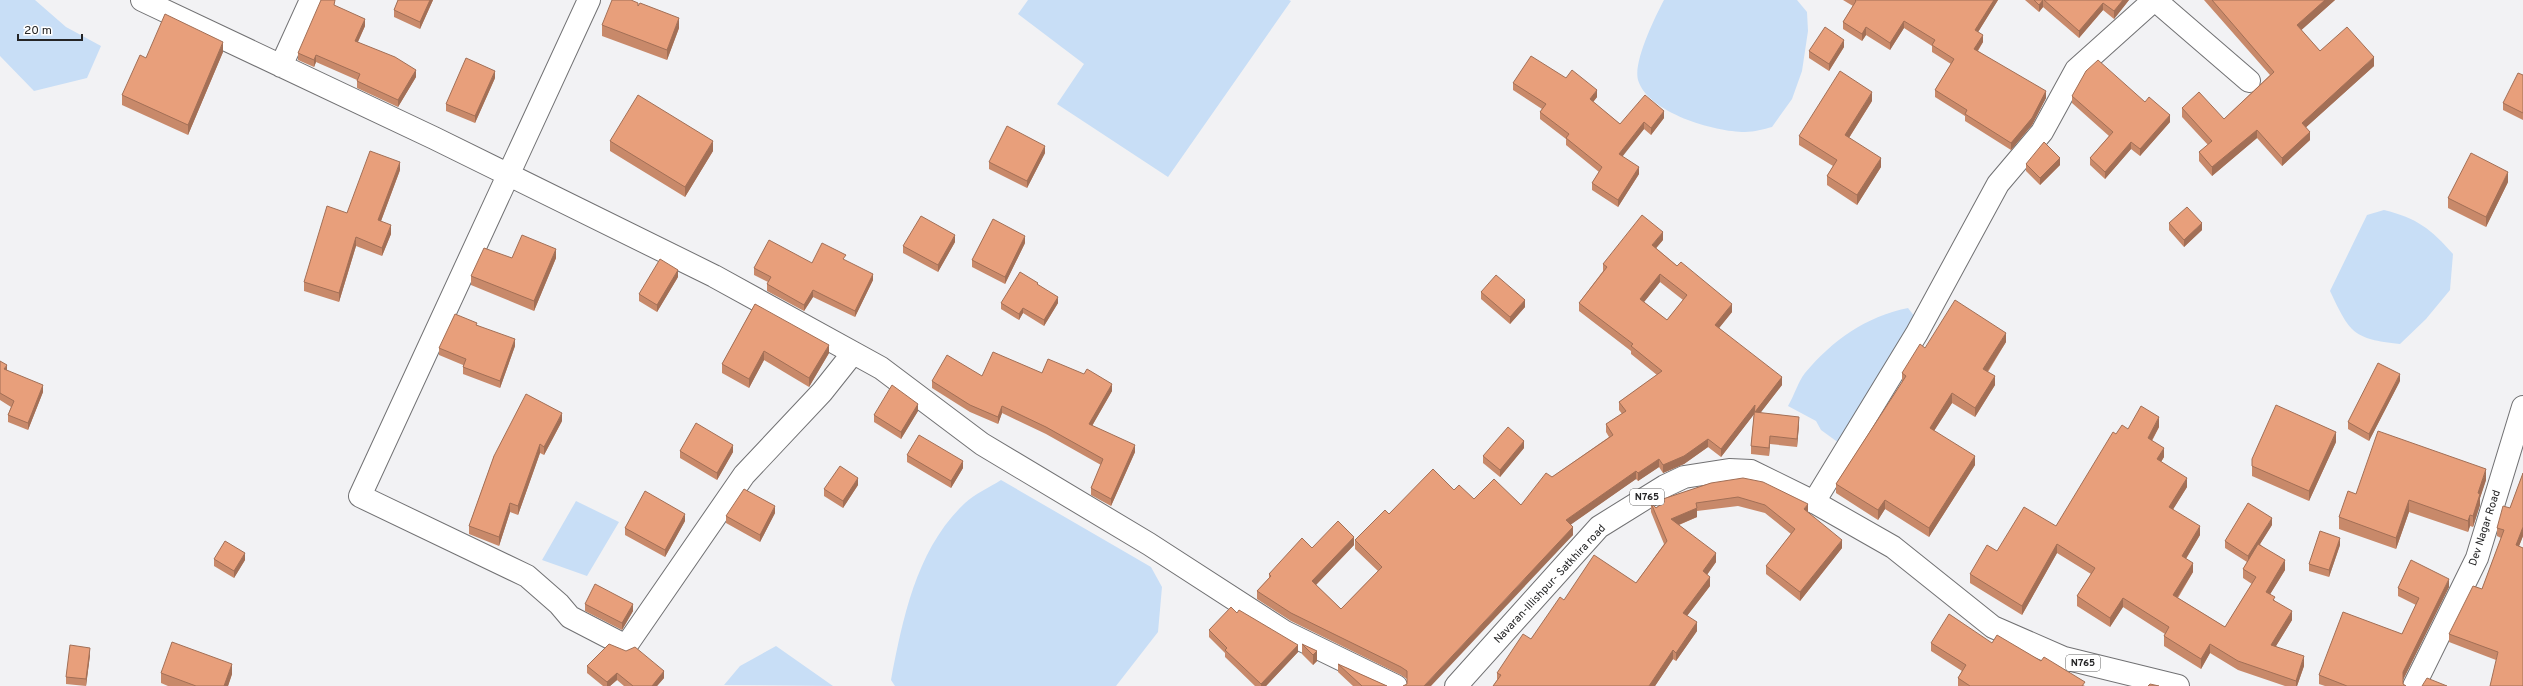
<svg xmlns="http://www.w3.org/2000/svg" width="2523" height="686" viewBox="0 0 2523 686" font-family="Overpass,sans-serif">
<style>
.water{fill:#c8def6}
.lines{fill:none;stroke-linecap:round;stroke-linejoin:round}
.street-casing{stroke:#717173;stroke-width:24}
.highway-casing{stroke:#717173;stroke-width:24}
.street{stroke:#fff;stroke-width:22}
.highway{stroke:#fff;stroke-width:22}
.wall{fill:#c8896a;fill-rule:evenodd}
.shaded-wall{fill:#a26f56}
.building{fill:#e89f7b;stroke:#a26f56;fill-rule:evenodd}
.labels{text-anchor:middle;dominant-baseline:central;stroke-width:3;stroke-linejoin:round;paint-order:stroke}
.shield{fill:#fff;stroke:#666667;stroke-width:1}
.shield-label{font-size:10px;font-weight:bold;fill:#252526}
.street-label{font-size:11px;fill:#252526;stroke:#fff}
</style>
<rect width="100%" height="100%" fill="#f2f2f4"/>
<!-- water -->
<path class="water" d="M0,0H35L66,27L101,46L87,78L34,91L0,56Z
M1028,0H1289L1291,1L1168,177L1057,104L1084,64L1018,14Z
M1664,0H1797L1807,12L1808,31L1802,71L1792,99L1772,127C1764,129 1754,132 1745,132C1715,132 1648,113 1638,80C1633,62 1655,17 1664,0Z
M2384,210C2417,218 2431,229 2453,254L2450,290L2426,319L2400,344C2353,339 2350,333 2330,291L2367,215Z
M1908,308L1915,317L1843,446L1821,430L1816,421L1788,406C1794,396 1798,382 1805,373C1833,340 1865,317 1908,308Z
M1001,480L1151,567L1162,587L1158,632L1116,686H895L891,680C903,617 917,548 965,503C975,494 990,487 1001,480Z
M576,501L619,522L587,576L542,560Z
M776,646L833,686L724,685L740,666Z"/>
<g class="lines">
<!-- street casing -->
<g class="street-casing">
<path id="street" d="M142,0L434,138L714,276L881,368L982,444L1149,544L1285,632L1396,686
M589,0L360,496L527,576L559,604L570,617L626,646L744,475L822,392L853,353
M2155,0L2249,81
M281,66L311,0
M1814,502L1917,333L1998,184L2042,132L2076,70L2154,0
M2414,686L2477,558L2523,407"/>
</g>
<!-- highway casing -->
<g class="highway-casing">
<path id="highway" d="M1456,686L1599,527L1665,486L1684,477L1729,470L1751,471L1814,502L1893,547L1993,627L2064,658L2178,686"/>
</g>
<!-- street -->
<use href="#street" class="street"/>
<!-- highway -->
<use href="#highway" class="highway"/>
</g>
<!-- wall -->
<path class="wall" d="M398,0H433L420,29L394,17V10Z
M1843,0H1998L1978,32L1983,42L1978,51L2046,98L2032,125L2011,150L1965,121V116L1935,97V90L1951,64L1932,52V46L1904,28L1890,50L1866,35L1862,41L1843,29V22L1853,6Z
M2025,0H2129L2114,19L2103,10L2079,38L2043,7L2039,12Z
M2204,0H2335L2301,30L2320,51L2374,66L2306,127L2310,140L2282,166L2257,138L2212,176L2199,161V152L2208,145L2182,117V108L2224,119L2270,75Z
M335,6L365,26L358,42L416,77L398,107L357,88V80L316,62L314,67L298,60V53Z
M602,25L679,28L667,60L602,36Z
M1844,47L1829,71L1809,58V51Z
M223,52L188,135L122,105V95L146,58Z
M2523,75V120L2503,110V103Z
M495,78L475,123L446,111V104Z
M1566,78L1597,97L1593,102L1620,124L1664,118L1651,135L1644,129L1622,156L1639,174L1618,207L1592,190V183L1599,172L1566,145V139L1540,119V112L1542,109L1513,90V83Z
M2072,96L2145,102L2170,122L2140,156L2131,149L2105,179L2090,165V158L2109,136L2072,103Z
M1872,101L1849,138L1881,167L1857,205L1827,185V176L1833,166L1799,145V136Z
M610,141L713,151L685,197L610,151Z
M1045,153L1027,188L989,169V162Z
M2026,164L2060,165L2040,185L2026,171Z
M400,170L381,221L391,234L382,256L356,246L339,302L304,291V282L347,213Z
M2508,182L2486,227L2448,208V198Z
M2169,223L2202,230L2184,247L2169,230Z
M1663,240L1656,248L1732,312L1719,328L1782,385L1760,413L1799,425L1797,447L1770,444L1769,456L1751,454V446L1754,414L1721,457L1708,447L1684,464L1663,473L1659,467L1638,481L1636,479L1571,524L1573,535L1407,684V679L1401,675L1291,621L1257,599V591L1269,578V574L1312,548L1354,545L1316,585L1341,609L1378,571L1355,549V540L1389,514L1454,490L1474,499L1521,505L1552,477L1609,437L1606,432V424L1622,414L1619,410V402L1657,375L1631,354V351L1579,311V303L1603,271V264ZM1660,282L1683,300L1667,320L1644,302Z
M955,242L938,272L903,253V246Z
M1025,243L1005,284L972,267V260Z
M512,258H556L534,311L471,285V276Z
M846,261L873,280L855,317L813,297L804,311L767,291V284L768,282L754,275V268L812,263Z
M678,277L657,312L639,301V294Z
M1038,285L1058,303L1044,326L1023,313L1019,320L1001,309V303Z
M1481,292L1525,307L1510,324L1481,299Z
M755,304L829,353L809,387L764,360L749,388L722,373V364Z
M477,325L515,346L500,388L463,374V365L439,355V348Z
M2006,342L1988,372L1995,385L1975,417L1952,403L1934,431L1975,465L1929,537L1885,509L1878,520L1836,493V484L1902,382V373L1925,348Z
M0,361L7,371L43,392L28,430L8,422V415L11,407L0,400Z
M1042,373L1112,391L1092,426L1135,452L1111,506L1091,495V488L1101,465L1046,434L1002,413L998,424L970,412L932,388V381L982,376Z
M2400,381L2369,441L2348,429V422Z
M918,411L901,439L874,422V415Z
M562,421L544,455L540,453L518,515L510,512L499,546L469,534V526L494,456Z
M2159,427L2152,441L2164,457L2161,462L2187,487L2173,509L2200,535L2186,559L2193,572L2178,598L2225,627L2252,584L2243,578V569L2247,562L2225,548V541L2272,525L2260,544L2285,570L2270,594L2275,601L2292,620L2276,646L2304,666L2297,686H2285L2238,670L2210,653L2201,669L2164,646V636L2165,634L2123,607L2110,627L2077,606V596L2091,574L2057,553L2022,615L1970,583V574L1997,551L2056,526L2116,434L2128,429Z
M2336,442L2309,501L2252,476V459Z
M1524,448L1500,477L1483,463V456Z
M680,451L733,452L717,480L680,458Z
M907,455L963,468L951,488L907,462Z
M2523,473V536L2519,546L2523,548L2496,660L2449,642V634L2482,589L2501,538L2497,536V528L2510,508Z
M2486,480L2480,498V505L2473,527L2470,526L2468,532L2409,512L2396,549L2339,529V517L2356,494Z
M1711,483L1808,512L1842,548L1800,601L1766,574V566L1791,534L1765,513L1738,506L1697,511V517L1679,525L1716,562L1707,575L1710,586L1687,616L1697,631L1676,661L1673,659L1655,686H1493L1497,680V673L1531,639L1564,600L1636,583L1664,544L1651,512V503L1656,508L1663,502V499Z
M858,485L843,508L824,496V489Z
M775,513L760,542L726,523V516Z
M685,521L665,557L625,535V528Z
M2340,545L2329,577L2309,571V564Z
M214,559L245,560L234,578L214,566Z
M2449,587L2403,680V684L2406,686H2325L2319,684V675L2402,634L2416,605L2398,596V588Z
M585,604L633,611L622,630L585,611Z
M1209,630L1298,652L1266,686H1255L1225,657V653L1209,637Z
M1931,643H1992L2041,661L2085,686H1958V678L1962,671L1931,651Z
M1302,644L1317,651V661L1313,665L1302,654Z
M90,655L86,686L66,684V677Z
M1338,664L1387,686H1353L1338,672Z
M587,666L664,678L657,686H624L617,680L610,686H603L587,673Z
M161,673L232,674L228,686H168L161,683Z"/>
<!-- shaded-wall -->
<path class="shaded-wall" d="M430,0H433L420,29V22Z
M1994,0H1998L1975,37V30Z
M2043,0V7L2039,12V5Z
M2123,0H2129L2114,19V11Z
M2325,0H2335L2297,34V25Z
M2103,3V10L2079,38V31Z
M679,18V28L667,60V50Z
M365,19V26L355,48V41Z
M1904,21V28L1890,50V43Z
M1866,27V35L1862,41V34Z
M1983,35V42L1974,56V49Z
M1844,40V47L1829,71V64Z
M223,42V52L188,135V125Z
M316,55V62L314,67V60Z
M2374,57V66L2302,131V123Z
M416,70V77L398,107V100Z
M495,71V78L475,123V116Z
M1597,90V97L1590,106V99Z
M2046,91V98L2032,125L2011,150V143Z
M1872,92V101L1845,144V135Z
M1664,111V118L1651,135V128Z
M2170,115V122L2140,156V149Z
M1644,122V129L1619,161V154Z
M2257,130V138L2212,176V167Z
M2310,132V140L2282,166V158Z
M713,141V151L685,197V187Z
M2131,142V149L2105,179V172Z
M1045,146V153L1027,188V181Z
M1881,158V167L1857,205V195Z
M2060,158V165L2040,185V178Z
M400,162V170L378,229V220Z
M1639,167V174L1618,207V200Z
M2508,172V182L2486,227V217Z
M2202,223V230L2184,247V240Z
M391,225V234L382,256V248Z
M1663,232V240L1652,253V245Z
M955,235V242L938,272V265Z
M1025,236V243L1005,284V277Z
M356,237V246L339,302V293Z
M556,249V258L534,311V301Z
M678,270V277L657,312V305Z
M873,274V280L855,317V311Z
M1660,274V282L1640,307V299Z
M813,290V297L804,311V305Z
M1058,297V303L1044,326V320Z
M1525,300V307L1510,324V317Z
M1732,304V312L1715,333V325Z
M1023,308V313L1019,320V314Z
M2006,333V342L1983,378V369Z
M515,339V346L500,388V381Z
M829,345V353L809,387V378Z
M764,351V360L749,388V379Z
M7,365V372L4,369Z
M2400,374V381L2369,441V434Z
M1995,376V385L1975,417V408Z
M1782,377V385L1755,420V413L1721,457V449L1755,405Z
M1112,384V391L1089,431V424Z
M43,385V392L28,430V423Z
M1952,393V403L1930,437V428Z
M918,404V411L901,439V432Z
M1002,406V413L998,424V417Z
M562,413V421L544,455V447Z
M1799,417V425L1797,447V439Z
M2159,417V427L2148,447V438Z
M2336,432V442L2309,501V491Z
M1770,436V444L1769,456V448Z
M1708,439V447L1684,464L1663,473V465Z
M1524,441V448L1500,477V470Z
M540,444V453L518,515V506Z
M733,445V452L717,480V473Z
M1135,445V452L1111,506V499Z
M2164,448V457L2157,468V459Z
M1975,456V465L1929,537V528Z
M1659,459V467L1638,481V473Z
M963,461V468L951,488V481Z
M2486,469V480L2480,498V505L2473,527V516L2478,493Z
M1636,471V479L1566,528V520Z
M858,478V485L843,508V501Z
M2187,478V487L2169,516V507Z
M1885,500V509L1878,520V510Z
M2409,500V512L2396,549V538Z
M510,503V512L499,546V537Z
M1808,504V513L1804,509Z
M775,506V513L760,542V535Z
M1697,508V517L1671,528V519Z
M685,514V521L665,557V550Z
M2470,515V526L2468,532V521Z
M2272,518V525L2248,563V556Z
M2200,526V535L2182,565V556Z
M1573,527V535L1431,686H1424Z
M2523,527V536L2516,554V545Z
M1354,537V545L1312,589V581Z
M2340,538V545L2329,577V570Z
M1842,540V548L1800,601V592Z
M2057,544V553L2022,615V606Z
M245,553V560L234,578V571Z
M1716,553V562L1703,580V571Z
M2285,560V570L2266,601V592Z
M2193,563V572L2173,604V595Z
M1710,577V586L1683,621V613Z
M2449,579V587L2403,680V672Z
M2123,598V607L2110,627V618Z
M633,604V611L622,630V623Z
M2292,611V620L2271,654V645Z
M1697,622V631L1676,661V653Z
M2210,644V653L2201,669V659Z
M1298,645V652L1266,686H1261V684Z
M90,648V655L86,686V679Z
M1673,650V659L1655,686H1649Z
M1317,651V661L1313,665V655Z
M2304,656V666L2297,686H2296V681Z
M232,664V674L228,686H224Z
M664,671V678L657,686H652Z
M617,673V680L610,686H607V682Z"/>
<!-- building -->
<path class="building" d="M321,0H335L334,5L365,19L355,41L395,57L416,70L398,100L357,81L360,74L316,55L314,60L298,53Z
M398,0H430L420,22L394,10Z
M612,0H631L638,3V6L640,3L679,18L667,50L602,25Z
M1855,0H1994L1975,30L1983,35L1974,49L2046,91L2032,118L2011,143L1965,114L1967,110L1935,90L1954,59L1932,45L1935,40L1904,21L1890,43L1866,27L1862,34L1843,22L1856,1Z
M2034,0H2043L2039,5Z
M2044,0H2123L2114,11L2103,3L2079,31Z
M2212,0H2325L2297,25L2320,51L2347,27L2374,57L2302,123L2310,132L2282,158L2257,130L2212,167L2199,152L2212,141L2182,108L2199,92L2224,119L2274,72Z
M165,14L223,42L188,125L122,95L140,55L146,58Z
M1825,27L1844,40L1829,64L1809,51Z
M1531,56L1566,78L1572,70L1597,90L1590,99L1620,124L1645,95L1664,111L1651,128L1644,122L1619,154L1639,167L1618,200L1592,183L1602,167L1566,138L1569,134L1540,112L1546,104L1513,83Z
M466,58L495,71L475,116L446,104Z
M2098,60L2145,102L2149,97L2170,115L2140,149L2131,142L2105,172L2090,158L2113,132L2072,96L2086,71Z
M1840,71L1872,92L1845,135L1881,158L1857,195L1827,176L1837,160L1799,136Z
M2518,73L2523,75V113L2503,103Z
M638,95L713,141L685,187L610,141Z
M1007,126L1045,146L1027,181L989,162Z
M2044,142L2060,158L2040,178L2026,164Z
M370,151L400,162L378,220L391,225L382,248L356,237L339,293L304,282L327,206L347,213Z
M2471,153L2508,172L2486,217L2448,198Z
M2187,207L2202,223L2184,240L2169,223Z
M1642,215L1663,232L1652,245L1677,266L1681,262L1732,304L1715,325L1782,377L1755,412L1799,417L1797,439L1770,436L1769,448L1751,446L1755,405L1721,449L1708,439L1684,456L1663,465L1659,459L1638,473L1636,471L1566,520L1573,527L1424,686H1403L1407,684V671L1401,667L1291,613L1257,591L1271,576L1269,574L1302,538L1312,548L1338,521L1354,537L1312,581L1341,609L1382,567L1355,540L1385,510L1389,514L1433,469L1454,490L1459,485L1474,499L1494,479L1521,505L1546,473L1552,477L1613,435L1606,424L1626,411L1619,402L1662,371L1631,346L1633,344L1579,303L1607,267L1603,264ZM1660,274L1687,295L1667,320L1640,299Z
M921,216L955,235L938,265L903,246Z
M993,219L1025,236L1005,277L972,260Z
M522,235L556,249L534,301L471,276L484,248L512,258Z
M769,240L812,263L822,243L846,255L843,259L873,274L855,311L813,290L804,305L767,284L771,277L754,268Z
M660,259L678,270L657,305L639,294Z
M1020,272L1038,283L1037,284L1058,297L1044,320L1023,308L1019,314L1001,303Z
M1496,275L1525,300L1510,317L1481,292Z
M1955,300L2006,333L1983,369L1995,376L1975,408L1952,393L1930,428L1975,456L1929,528L1885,500L1878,510L1836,484L1906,376L1902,373L1920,344L1925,348Z
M755,304L829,345L809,378L764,351L749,379L722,364Z
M455,314L477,323L476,325L515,339L500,381L463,367L466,359L439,348Z
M993,352L1042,373L1048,359L1084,374L1087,369L1112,384L1089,424L1135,445L1111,499L1091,488L1103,459L1046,427L1002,406L998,417L970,405L932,381L947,355L982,376Z
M0,361L7,365L4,369L43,385L28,423L8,415L14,401L0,393Z
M2378,363L2400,374L2369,434L2348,422Z
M892,385L918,404L901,432L874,415Z
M526,394L562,413L544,447L540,444L518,506L510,503L499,537L469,526L494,456Z
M2276,405L2336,432L2309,491L2252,466V459Z
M2141,406L2159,417L2148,438L2164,448L2157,459L2187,478L2169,507L2200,526L2182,556L2193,563L2173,595L2225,627L2256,577L2243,569L2258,544L2285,560L2266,592L2275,597L2273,600L2292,611L2271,645L2304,656L2296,681L2238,661L2210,644L2201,659L2164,636L2169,627L2123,598L2110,618L2077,596L2095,568L2057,544L2022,606L1970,574L1987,545L1997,551L2024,507L2056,526L2113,432L2116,434L2122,425L2128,429Z
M696,423L733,445L717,473L680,451Z
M1508,427L1524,441L1500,470L1483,456Z
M2378,431L2486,469L2478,493L2480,494L2473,516L2470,515L2468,521L2409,500L2396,538L2339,517L2348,491L2356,494Z
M919,435L963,461L951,481L907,455Z
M840,466L858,478L843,501L824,489Z
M2523,473V527L2516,545L2523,548V686H2490L2498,652L2449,634L2473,586L2482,589L2504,530L2497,528L2503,506L2510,508Z
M1743,478L1763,482L1808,504L1804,509L1842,540L1800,592L1766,566L1795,529L1765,505L1738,497L1696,503L1697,508L1671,519L1716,553L1703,571L1710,577L1683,613L1697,622L1676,653L1673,650L1649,686H1493L1501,675L1497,673L1523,634L1531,639L1560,597L1564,600L1594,555L1636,583L1667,541L1651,503L1656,508L1664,502L1663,499L1711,483Z
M744,489L775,506L760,535L726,516Z
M645,491L685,514L665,550L625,528Z
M2248,503L2272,518L2248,556L2225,541Z
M2320,531L2340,538L2329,570L2309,564Z
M225,541L245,553L234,571L214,559Z
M2411,560L2449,579L2403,672V684L2406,686H2347L2319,675L2343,612L2402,634L2419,598L2398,588Z
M595,584L633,604L622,623L585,604Z
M1231,607L1237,613L1239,610L1298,645L1261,684L1225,650L1227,648L1209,630Z
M1949,614L1992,643L1997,635L2041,661L2044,657L2085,682L2082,686H1970L1958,678L1966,665L1931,643Z
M172,642L232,664L224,686H196L161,673Z
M609,644L626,651L635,647L664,671L652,686H633L617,673L607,682L587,666Z
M1302,644L1317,651L1313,655Z
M70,645L90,648L86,679L66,677Z
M1338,664L1387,686H1362Z
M2427,678L2447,686H2422Z
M2150,684L2159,686H2148Z"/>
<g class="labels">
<!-- shield labels -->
<g class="shield">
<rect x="1630" y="489" width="34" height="16" rx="3"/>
<rect x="2066" y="655" width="34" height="16" rx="3"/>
</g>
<g class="shield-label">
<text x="1647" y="497">N765</text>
<text x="2083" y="663">N765</text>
</g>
<!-- street labels -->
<g class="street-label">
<text transform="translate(2485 528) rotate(-72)">Dev Nagar Road</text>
<text transform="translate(1550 584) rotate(-47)">Navaran-Illishpur- Satkhira road</text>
</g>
</g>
<!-- scale -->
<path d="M18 34v6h64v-6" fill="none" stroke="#252526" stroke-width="2"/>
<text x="24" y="34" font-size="12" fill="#252526" stroke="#ffffff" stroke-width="3" paint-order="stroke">20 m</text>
</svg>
